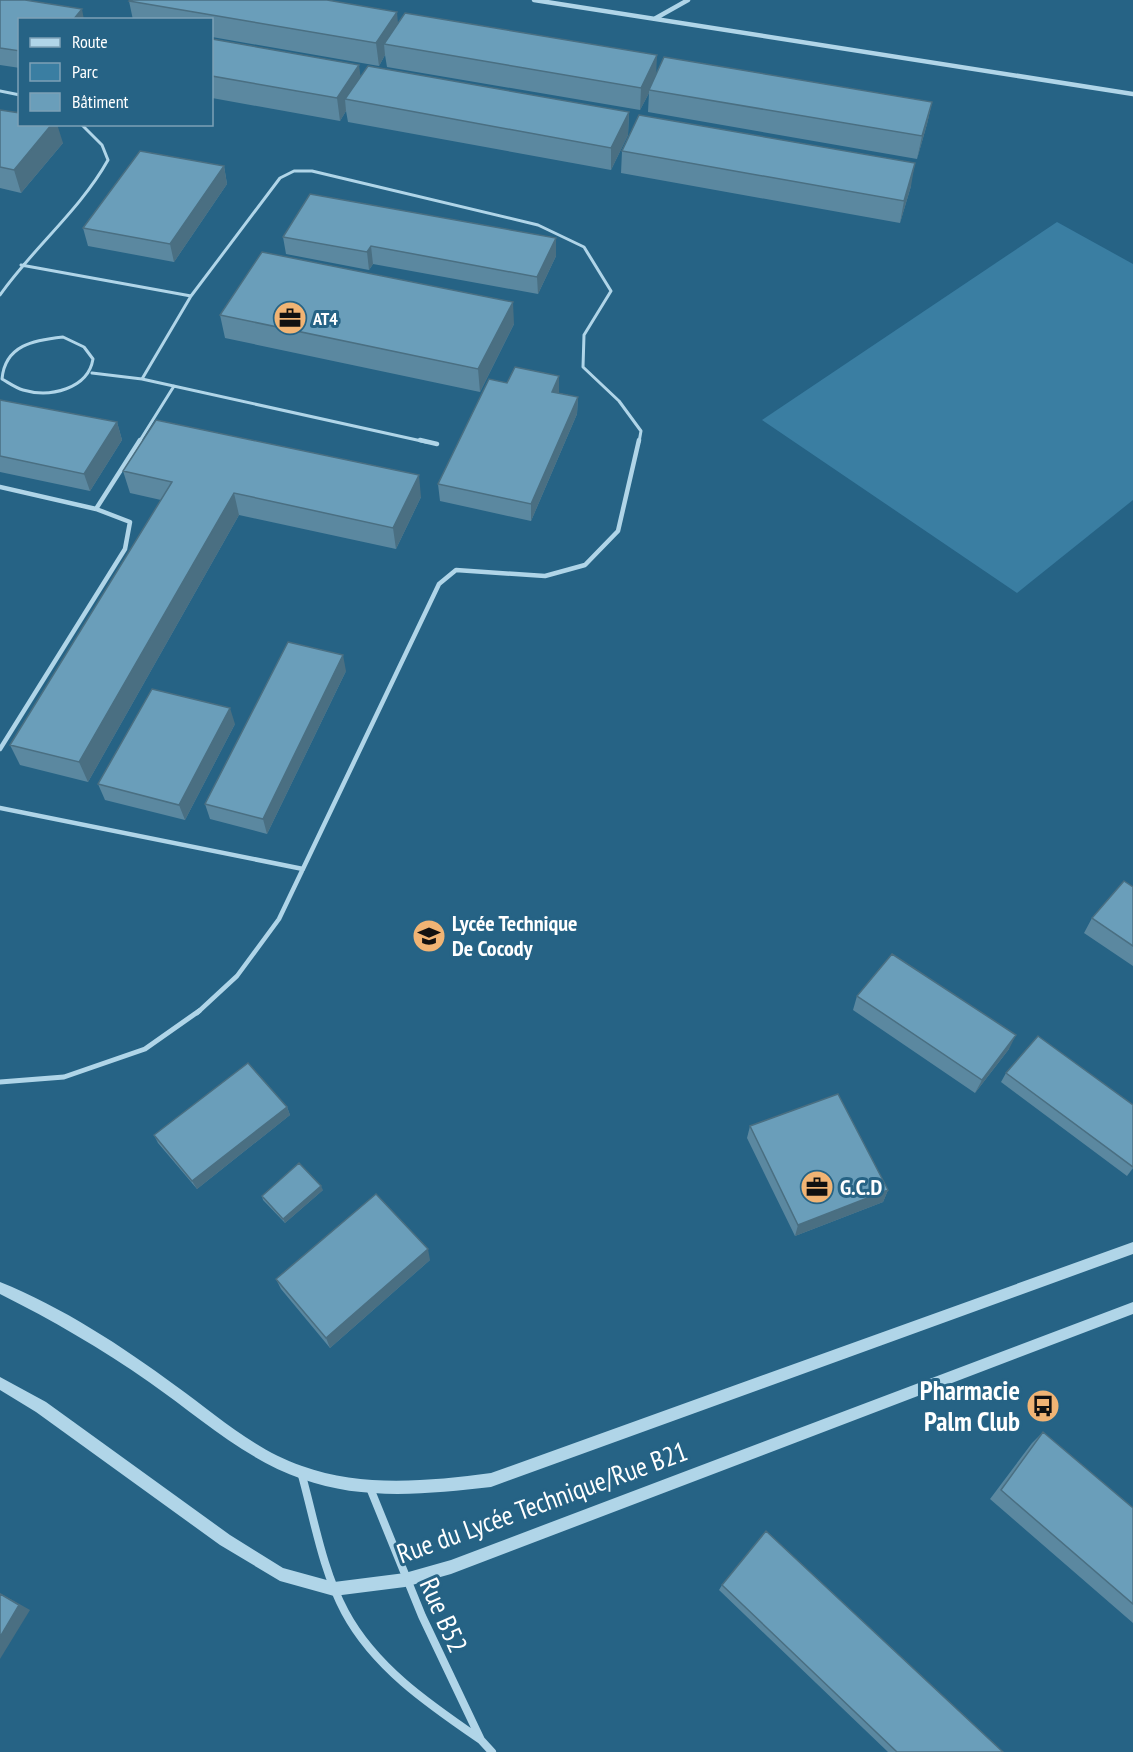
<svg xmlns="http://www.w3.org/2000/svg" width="1133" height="1752" viewBox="0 0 1133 1752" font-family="'PT Sans Narrow',sans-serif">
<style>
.green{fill:#3a7ea2}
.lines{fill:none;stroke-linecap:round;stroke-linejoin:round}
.service-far2{stroke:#b0d5e8;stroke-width:3}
.service-far1{stroke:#b0d5e8;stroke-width:4.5}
.service{stroke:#b0d5e8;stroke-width:5}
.minor-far1{stroke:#b0d5e8;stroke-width:4.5}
.minor{stroke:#b0d5e8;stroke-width:8}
.tertiary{fill:#b0d5e8;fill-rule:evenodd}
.wall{fill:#5b88a0}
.shaded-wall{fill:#4a6f82}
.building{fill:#6a9eba;stroke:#4a6f82;stroke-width:1.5}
.labels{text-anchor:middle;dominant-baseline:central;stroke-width:6;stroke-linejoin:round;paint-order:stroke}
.far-poi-label{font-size:18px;font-weight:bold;fill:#fff;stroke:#266385;text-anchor:start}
.poi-label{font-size:22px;font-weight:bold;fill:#fff;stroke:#266385;text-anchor:start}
.near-poi-label{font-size:27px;font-weight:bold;fill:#fff;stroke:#266385;text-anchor:end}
.near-street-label{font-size:27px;fill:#fff;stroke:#266385}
</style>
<rect width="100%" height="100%" fill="#266385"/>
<!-- green -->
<path class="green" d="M1057,222L1133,264V500L1017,593L762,420Z"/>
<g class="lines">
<!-- service-far2 -->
<path class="service-far2" d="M0,91L20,95
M21,265L191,296L142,379
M0,295C33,248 80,210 108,160L102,145L81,124
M191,296L280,178L294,171H312L538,225L584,247L611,291L584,335L583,367L619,401L641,431L639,442
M63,337L84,347L93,359C88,389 50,398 23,390C16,388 9,383 2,379C5,345 34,340 63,337Z
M92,373L142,379L426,442
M139,442L174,386"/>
<!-- service-far1 -->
<path class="service-far1" d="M420,440L437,444
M0,487L96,509
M0,749L125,549L130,522L96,509L140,440
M0,808L303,869
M197,1013L237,976L279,919L439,584L456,570L545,576L585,565L618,531L639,440"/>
<!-- service -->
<path class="service" d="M0,1082L64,1077L145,1049L199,1011"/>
<!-- minor-far1 -->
<path class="minor-far1" d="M534,0L1133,94
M656,18L688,0"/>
<!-- minor -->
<path class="minor" d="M301,1472C314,1518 322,1569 345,1612C375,1668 430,1705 481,1740
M370,1488L422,1616L481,1740L492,1752"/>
<!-- tertiary -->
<path class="tertiary" d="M1133,1242V1254L491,1487C428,1494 363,1501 302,1479C244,1459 198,1416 149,1382C102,1349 52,1320 0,1294V1282C62,1307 122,1346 176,1386C215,1414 255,1450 302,1466C363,1488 429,1481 491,1473Z
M1133,1302V1314L451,1574L405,1587L334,1596L280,1581L220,1545L36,1412L0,1390V1377L46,1402L230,1535L283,1568L334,1582L405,1573L451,1560Z"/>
</g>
<!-- wall -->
<path class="wall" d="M0,0L20,20V68L0,65Z
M129,1L398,23L656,74L932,102L927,124L917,159L648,112L649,93L640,110L387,67L385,55L379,66L212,37V20H133Z
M212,39L361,76L629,112L628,135L611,170L348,122L346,111L340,121L212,98Z
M0,110L63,143L21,193L0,188Z
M622,151L911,186L900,223L621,173Z
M224,166L227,184L174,262L88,246L83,228Z
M283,237L556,238V256L538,294L373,264L369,270L286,254Z
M220,315L514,324L480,392L225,338Z
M559,376V393L578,397L577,414L531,521L440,501L438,484L507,383Z
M0,400L117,422L122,440L90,491L0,472Z
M123,471L421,497L396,549L239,515L88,782L20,765L10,745L161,500L130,493Z
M346,671L267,834L210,819L205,804Z
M235,724L185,820L105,800L98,784Z
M1133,887V966L1084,933L1092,918Z
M857,996L1009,1049L975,1093L853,1010Z
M1006,1073L1133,1105V1168L1127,1176L1001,1082Z
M287,1107L290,1115L197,1189L158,1143L154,1135Z
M750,1126L888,1190L883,1202L795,1236L747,1138Z
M323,1190L285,1223L263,1200L262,1196Z
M430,1260L330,1348L281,1289L276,1279Z
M1043,1432L1133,1508V1623L990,1499L1032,1443Z
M722,1585L1003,1752H888L719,1590Z"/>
<!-- shaded-wall -->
<path class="shaded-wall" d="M82,9L84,20H73Z
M397,12L399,34L384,44L385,55L379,66L376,43Z
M657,55L656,78L649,90V93L640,110L641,88Z
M359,65L362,87L345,99L346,111L340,121L337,98Z
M932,102L927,124L917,159L922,136Z
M629,112L628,135L611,170V148Z
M52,124H57L63,143L21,193L14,170Z
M915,163L911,186L900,223L904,201Z
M224,166L227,184L174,262L170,244Z
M556,238V256L538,294L537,277Z
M371,246L373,264L369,270L367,252Z
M513,302L514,324L480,392L478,369Z
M559,376V393L552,392Z
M578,397L577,414L531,521V504Z
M117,422L122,440L90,491L84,474Z
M419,475L421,497L396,549L393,528Z
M234,493L239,515L88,782L79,762Z
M343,655L346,671L267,834L263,819Z
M230,708L235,724L185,820L179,805Z
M1016,1035L1009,1049L975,1093L982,1080Z
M287,1107L290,1115L197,1189L192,1181Z
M321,1186L323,1190L285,1223L283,1219Z
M888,1190L883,1202L795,1236L798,1225Z
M428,1249L430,1260L330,1348L326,1338Z
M0,1593L30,1610L0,1659Z"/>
<!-- building -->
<path class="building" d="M0,0H25L82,9L73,20H20V51L0,48Z
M130,0H327L397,12L376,43L129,1Z
M405,13L657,55L641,88L384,44Z
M212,39L359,65L337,98L212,76Z
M664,57L932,102L922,136L649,90Z
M368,66L629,112L611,148L345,99Z
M0,110L20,113V124H52L14,170L0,167Z
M639,115L915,163L904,201L622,151Z
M140,151L224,166L170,244L83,228Z
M310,194L556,238L537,277L371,246L367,252L283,237Z
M262,252L513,302L478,369L220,315Z
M515,367L559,376L552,392L578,397L531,504L438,484L489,379L507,383Z
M0,400L117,422L84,474L0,456Z
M156,420L419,475L393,528L234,493L79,762L10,745L172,482L123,471Z
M288,642L343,655L263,819L205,804Z
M152,689L230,708L179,805L98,784Z
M1124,881L1133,887V946L1092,918Z
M892,954L1016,1035L982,1080L857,996Z
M1038,1036L1133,1105V1167L1006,1073Z
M248,1063L287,1107L192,1181L154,1135Z
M838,1094L888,1190L798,1225L750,1126Z
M299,1163L321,1186L283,1219L262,1196Z
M376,1194L428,1249L326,1338L276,1279Z
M1043,1432L1133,1508V1604L1001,1490Z
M766,1531L1003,1752H897L722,1585Z
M0,1594L19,1605L0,1637Z"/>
<!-- icons -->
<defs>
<g id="office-disc" transform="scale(1.725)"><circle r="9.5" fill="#f1b474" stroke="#266385"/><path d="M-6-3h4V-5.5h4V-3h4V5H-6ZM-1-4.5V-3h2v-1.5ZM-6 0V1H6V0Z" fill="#111"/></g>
<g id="university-disc" transform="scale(1.725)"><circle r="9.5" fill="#f1b474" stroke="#266385"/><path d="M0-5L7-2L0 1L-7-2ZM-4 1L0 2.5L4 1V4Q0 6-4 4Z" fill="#111"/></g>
<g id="bus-disc" transform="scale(1.725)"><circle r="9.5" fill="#f1b474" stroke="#266385"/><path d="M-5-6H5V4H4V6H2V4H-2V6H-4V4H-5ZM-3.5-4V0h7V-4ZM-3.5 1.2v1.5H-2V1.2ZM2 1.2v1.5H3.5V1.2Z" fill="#111"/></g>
</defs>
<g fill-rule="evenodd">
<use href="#office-disc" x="290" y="318"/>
<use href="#university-disc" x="429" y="936"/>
<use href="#office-disc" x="817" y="1187"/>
<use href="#bus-disc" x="1043" y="1406"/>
</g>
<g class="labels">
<!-- far-poi labels -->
<g class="far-poi-label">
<text x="313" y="318">AT4</text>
</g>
<!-- poi labels -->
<g class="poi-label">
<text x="452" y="923">Lycée Technique<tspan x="452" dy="25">De Cocody</tspan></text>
<text x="840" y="1187">G.C.D</text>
</g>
<!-- near-poi labels -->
<g class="near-poi-label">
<text x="1020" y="1390">Pharmacie<tspan x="1020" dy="31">Palm Club</tspan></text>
</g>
<!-- near-street labels -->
<g class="near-street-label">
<text transform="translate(542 1502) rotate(-20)">Rue du Lycée Technique/Rue B21</text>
<text transform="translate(444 1615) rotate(66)">Rue B52</text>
</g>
</g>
<!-- legend -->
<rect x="18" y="18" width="195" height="108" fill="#266385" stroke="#7da1b6" stroke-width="1.5"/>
<rect x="30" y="38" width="30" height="9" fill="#b0d5e8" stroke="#7da1b6" stroke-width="1.5"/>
<text x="72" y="48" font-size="18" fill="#ffffff">Route</text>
<rect x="30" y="63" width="30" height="18" fill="#3a7ea2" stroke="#7da1b6" stroke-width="1.5"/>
<text x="72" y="78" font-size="18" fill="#ffffff">Parc</text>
<rect x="30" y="93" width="30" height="18" fill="#6a9eba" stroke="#7da1b6" stroke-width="1.5"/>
<text x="72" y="108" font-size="18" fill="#ffffff">Bâtiment</text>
</svg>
